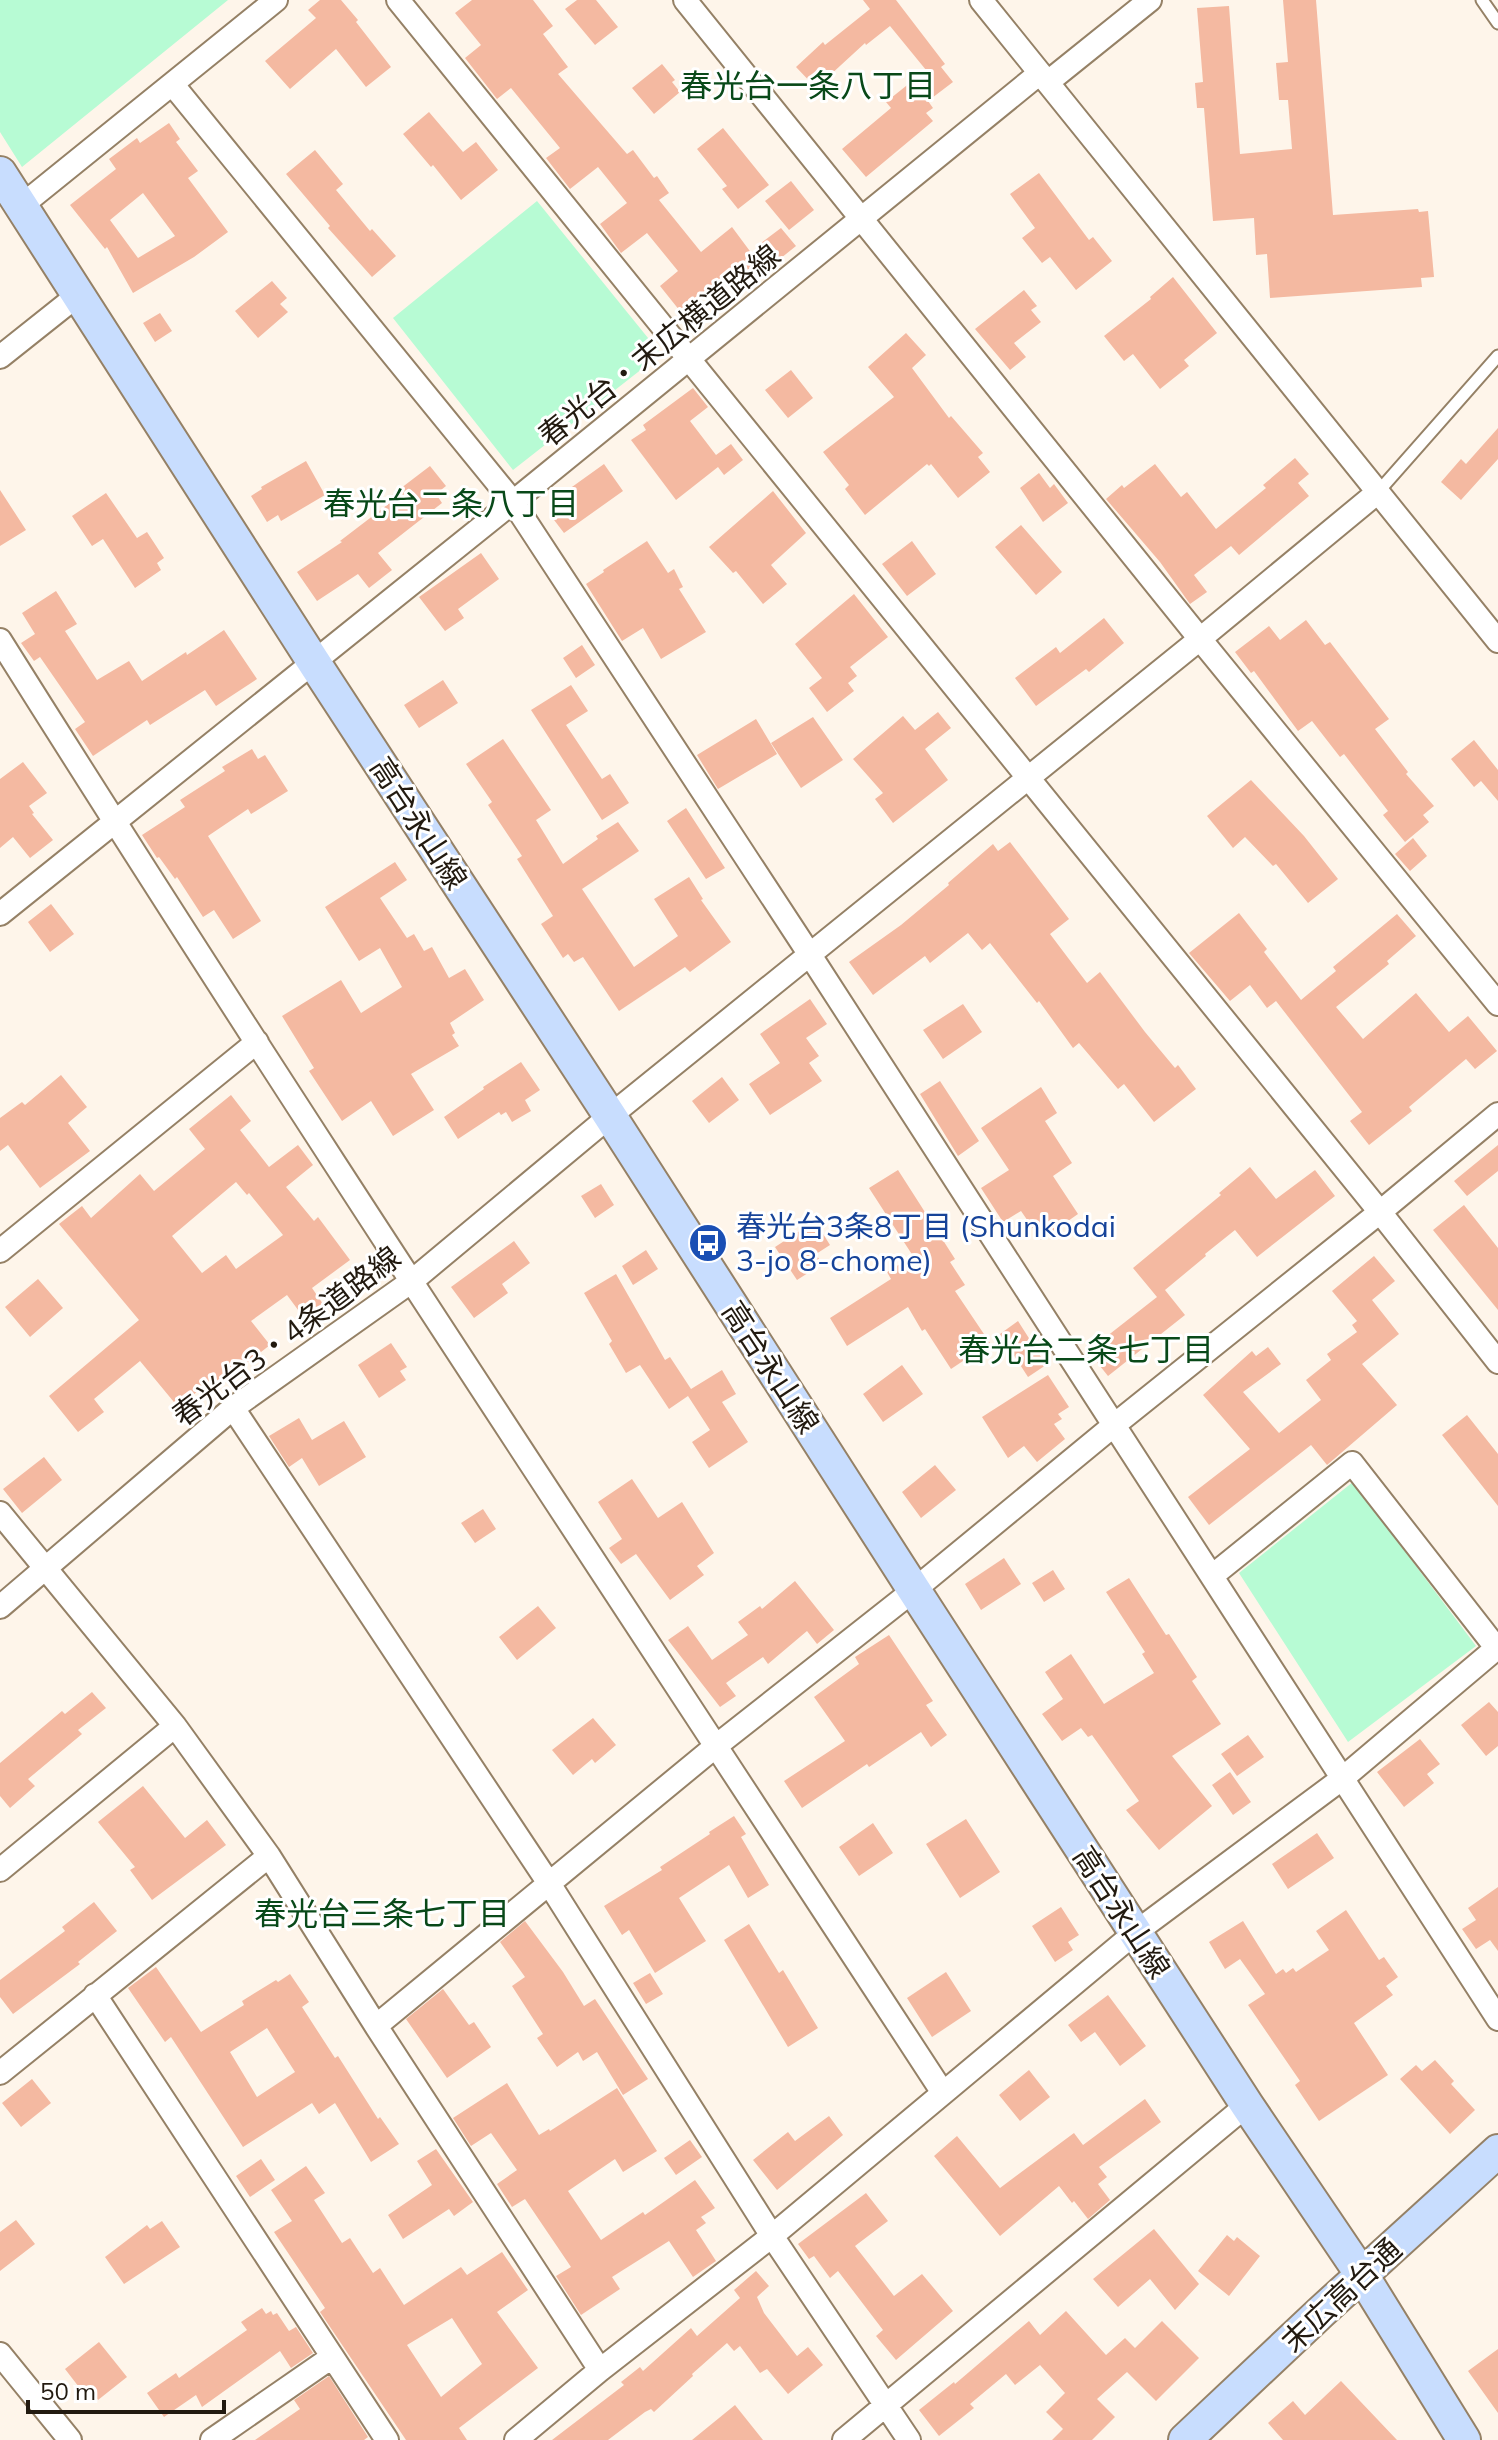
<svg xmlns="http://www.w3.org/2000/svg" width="1498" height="2440" viewBox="0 0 1498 2440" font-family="Mulish,'Noto Sans JP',sans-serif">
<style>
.green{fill:#b7fbd4}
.building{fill:#f4b9a1;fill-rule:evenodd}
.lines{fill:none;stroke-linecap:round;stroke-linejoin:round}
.lane-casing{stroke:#958166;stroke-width:15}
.street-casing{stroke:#958166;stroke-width:26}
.secondary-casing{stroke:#958166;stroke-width:36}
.lane{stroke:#fff;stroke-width:11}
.street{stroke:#fff;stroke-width:22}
.secondary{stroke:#c8ddfe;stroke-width:32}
.labels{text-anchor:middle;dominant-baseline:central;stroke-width:6;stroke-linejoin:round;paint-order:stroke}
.street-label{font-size:30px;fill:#221a10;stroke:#fff}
.transit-label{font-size:30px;fill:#164399;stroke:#fff;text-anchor:start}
.neighbourhood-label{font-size:32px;fill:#094919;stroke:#fff}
</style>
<rect width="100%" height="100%" fill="#fef5ea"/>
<!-- green -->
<path class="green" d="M0,0H228L22,167L0,132Z
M537,201L661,354L513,470L393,318Z
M1353,1482L1476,1646L1348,1742L1239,1573Z"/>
<!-- building -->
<path class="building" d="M320,0H341L358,20L356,22L391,67L366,87L336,49L290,89L265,61L316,18L308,10Z
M472,0H533L553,26L543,34L568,67L558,74L627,154L633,150L654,178L657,176L669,193L659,200L701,252L732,227L758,262L733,281L727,273L680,311L660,286L678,271L647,233L621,253L600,224L627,203L598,167L570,189L546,158L560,148L511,88L497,99L465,58L481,45L455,13Z
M577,0H596L618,27L595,45L565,9Z
M863,0H896L945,64L941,67L953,82L928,101L933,108L926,113L933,121L866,177L842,149L891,108L886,102L926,70L890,26L866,45L865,43L816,88L796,67L823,42L825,45L870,9Z
M1283,0H1316L1333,215L1418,209L1419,212L1428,211L1434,277L1421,278L1422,287L1270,298L1267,254L1256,255L1254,218L1213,221L1204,108H1197L1195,83L1203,82L1197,8L1229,6L1240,154L1292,149L1288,100H1279L1276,63L1288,62Z
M662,64L675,80L672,82L680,92L654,114L632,88Z
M429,112L463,152L476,142L498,170L461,200L433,165L431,167L403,134Z
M169,123L180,139L176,142L198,171L188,178L228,232L194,257L133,293L107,247L105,249L70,205L116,169L109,159L137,138L140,143ZM143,193L175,236L138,258L110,220Z
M723,128L769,185L738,209L722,189L727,186L697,149Z
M315,150L343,184L336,190L370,231L372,229L396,256L372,277L328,228L330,226L286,174Z
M1039,173L1089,240L1093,237L1112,261L1076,290L1050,257L1042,263L1022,238L1035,228L1010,194Z
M791,181L814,210L789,230L765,201Z
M781,228L796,246L776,262L761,243Z
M1173,277L1217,333L1184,360L1189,366L1160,389L1133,354L1124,361L1104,336L1151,299L1150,297Z
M272,281L287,298L280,304L288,312L258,338L235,311Z
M1024,290L1037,306L1031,310L1041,322L1014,343L1026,357L1010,370L975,329Z
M160,313L172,331L155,342L143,323Z
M906,333L926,355L912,368L949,418L951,416L983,453L978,457L990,472L958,498L931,464L929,466L927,464L865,515L845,489L849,485L823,452L894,397L868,367Z
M791,370L813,398L788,418L765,390Z
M693,388L708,407L690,421L716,455L731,444L743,460L724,475L718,467L676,500L631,440L646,430L643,425Z
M1498,428V459L1461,500L1441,482L1461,459L1466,464Z
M1295,458L1309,474L1298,483L1309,496L1239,555L1231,546L1194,575L1207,592L1190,604L1160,562L1106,499L1122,485L1124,488L1155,464L1181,497L1187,492L1216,529L1266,488L1263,485Z
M306,461L325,495L281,521L278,515L267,522L251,496L262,489L261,487Z
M604,464L623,491L564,533L551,516L558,511L551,502Z
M430,466L446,486L436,494L442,503L378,553L392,570L369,588L358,574L317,601L297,572L342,542L340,541L391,502L388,498Z
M1039,473L1050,488L1054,484L1068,503L1043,522L1020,488Z
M0,490L26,530L0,546Z
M773,491L806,533L771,565L787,584L763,604L736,571L733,573L709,547Z
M106,493L137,538L147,532L164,558L157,563L161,570L135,588L103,539L92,546L72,516Z
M1021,525L1062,572L1036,595L995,547Z
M647,541L668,573L674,569L683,587L679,589L706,632L661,659L643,628L622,641L586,584L604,572L603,570Z
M912,541L936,574L907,596L882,564Z
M481,553L499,579L458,609L464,618L445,631L419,597Z
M56,591L77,624L65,631L97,680L129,661L142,681L186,652L187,655L224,630L257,679L216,706L205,690L150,725L147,720L93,756L75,729L85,722L40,657L34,661L21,643L35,634L22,613Z
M854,594L888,637L850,667L857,676L848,683L854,691L827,712L809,688L822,678L795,644Z
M1104,618L1124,643L1089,672L1086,669L1036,706L1015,678L1056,647L1060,653Z
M1306,620L1325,645L1330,642L1389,719L1375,729L1408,772L1406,774L1434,806L1423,815L1429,822L1405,842L1383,815L1388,811L1344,754L1340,757L1312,721L1298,731L1254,671L1251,673L1235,652L1269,626L1280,640Z
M582,645L595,665L576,678L563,658Z
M443,680L458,703L419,728L404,705Z
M571,685L588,711L566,725L602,779L610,774L629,803L602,820L531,710Z
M938,712L951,728L925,749L948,780L893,823L875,799L883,793L853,759L903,716L915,730Z
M813,717L843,760L801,788L771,743Z
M756,719L777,754L718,789L697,755Z
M503,739L551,810L536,820L563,864L598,839L596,836L618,822L639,851L582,889L634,967L678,936L654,899L689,877L703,899L701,900L731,942L690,972L685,967L619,1011L583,957L574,962L568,954L563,958L541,924L553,916L517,859L522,856L488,805L492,802L466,764Z
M1474,740L1498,770V801L1481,781L1474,787L1451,759Z
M252,749L258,759L265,755L288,791L251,814L248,809L208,836L261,921L233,939L214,910L203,917L177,877L175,879L159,857L157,858L142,835L185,807L180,800L225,771L222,767Z
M23,762L47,793L29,806L34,813L32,814L53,840L30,858L13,837L0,848V779Z
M1251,780L1304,836L1338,879L1308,903L1276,864L1273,866L1245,837L1233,848L1207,816Z
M686,808L725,868L706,879L667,821Z
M1413,838L1427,856L1410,871L1395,854Z
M1010,842L1069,919L1050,934L1087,983L1100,972L1145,1032L1175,1068L1178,1065L1196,1089L1154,1122L1124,1084L1118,1089L1079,1043L1073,1048L1039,1001L1037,1003L990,943L982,950L968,933L930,963L925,956L873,995L849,962L901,925L949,885L948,883L993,844L998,851Z
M395,862L407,880L380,898L407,938L414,934L424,951L432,947L449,978L465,969L484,1000L450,1023L455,1033L452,1035L459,1046L411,1074L434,1110L393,1136L371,1101L342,1121L309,1071L314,1068L282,1016L341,980L361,1013L402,987L380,948L359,961L325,907Z
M51,904L74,934L50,952L28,922Z
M1239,913L1267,949L1264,952L1301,1000L1336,971L1333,967L1397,914L1416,936L1387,961L1389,964L1336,1007L1363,1039L1416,993L1449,1032L1468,1016L1497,1051L1475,1069L1466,1059L1409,1107L1412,1111L1369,1145L1350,1121L1362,1112L1276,1001L1267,1008L1250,985L1230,1001L1189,953Z
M810,999L827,1024L806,1038L819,1056L809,1063L822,1081L770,1115L749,1084L780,1063L760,1034Z
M963,1004L982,1032L943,1059L923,1030Z
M521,1062L540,1090L525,1100L531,1111L512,1122L506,1112L501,1115L499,1112L458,1139L444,1117L484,1089L483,1087Z
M61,1075L87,1107L68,1123L90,1151L40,1188L8,1145L0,1151V1118L22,1102L25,1105Z
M722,1077L739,1100L709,1123L692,1101Z
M940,1081L979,1141L958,1156L920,1094Z
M1041,1087L1057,1113L1045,1121L1072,1163L1053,1176L1078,1214L1041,1240L1021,1211L1003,1222L981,1188L1009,1170L981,1128Z
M231,1095L251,1121L240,1130L269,1167L298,1145L313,1165L286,1187L314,1221L318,1217L350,1260L312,1288L323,1304L304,1318L287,1295L251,1321L270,1345L243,1366L242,1364L208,1393L203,1387L178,1407L140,1361L94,1399L104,1412L78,1432L49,1396L139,1320L59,1224L82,1206L91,1218L140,1174L154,1191L205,1149L189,1129ZM236,1182L247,1195L249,1193L283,1235L236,1269L226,1255L202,1273L172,1236Z
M1498,1145V1171L1467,1196L1454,1181Z
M1250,1167L1276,1199L1315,1170L1335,1196L1257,1257L1235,1230L1205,1254L1206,1256L1165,1290L1185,1315L1108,1376L1088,1351L1157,1297L1133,1268L1221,1195L1219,1193Z
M898,1170L955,1259L950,1262L965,1285L955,1291L990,1343L951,1369L925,1329L922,1331L908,1307L847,1346L830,1318L891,1279L887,1272L913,1256L869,1188Z
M601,1184L614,1205L595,1218L581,1196Z
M1464,1205L1498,1248V1310L1433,1230Z
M815,1221L830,1245L816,1254L822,1264L797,1280L775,1247Z
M514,1241L530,1263L502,1284L508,1293L474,1318L451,1287Z
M646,1250L658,1269L633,1285L622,1266Z
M1374,1256L1395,1281L1372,1300L1399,1334L1362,1364L1397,1405L1327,1465L1311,1445L1209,1525L1188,1497L1250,1449L1203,1395L1252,1351L1256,1356L1268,1347L1281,1364L1243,1392L1279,1433L1321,1400L1306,1380L1331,1360L1327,1354L1357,1332L1352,1325L1357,1321L1332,1291Z
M616,1274L665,1360L670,1357L691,1389L722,1370L736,1394L722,1402L748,1442L709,1468L692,1442L710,1430L688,1396L669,1409L640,1365L626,1373L609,1344L612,1341L584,1293Z
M38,1279L63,1308L30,1337L5,1307Z
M1018,1321L1046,1365L1028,1377L1000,1334Z
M391,1343L407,1367L400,1371L406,1380L379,1398L358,1365Z
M902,1365L923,1394L883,1422L863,1394Z
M1048,1375L1069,1407L1058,1414L1062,1419L1054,1424L1065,1439L1037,1462L1024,1446L1008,1458L982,1417Z
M1467,1415L1498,1454V1506L1442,1435Z
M299,1418L312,1440L344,1421L366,1457L319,1486L302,1458L289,1467L269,1436Z
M44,1457L62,1480L22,1513L3,1489Z
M935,1465L956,1490L921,1518L902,1492Z
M632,1479L658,1518L682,1502L714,1553L697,1566L704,1575L670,1600L636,1554L621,1564L609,1548L622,1539L598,1502Z
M483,1509L496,1529L475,1543L461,1523Z
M1004,1558L1021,1584L981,1610L965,1584Z
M1053,1570L1065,1589L1044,1602L1032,1583Z
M1129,1578L1166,1635L1169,1634L1197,1677L1192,1681L1221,1724L1172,1756L1212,1806L1159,1850L1126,1810L1139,1801L1092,1735L1088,1737L1081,1728L1062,1741L1042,1714L1063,1699L1045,1672L1071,1654L1104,1704L1154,1673L1142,1654L1145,1652L1106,1592Z
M795,1581L834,1630L817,1644L807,1631L768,1664L763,1657L726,1683L736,1696L720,1707L668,1640L688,1626L712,1660L748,1635L738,1622L760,1606L762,1609Z
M538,1606L556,1628L517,1660L499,1637Z
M889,1635L933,1701L926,1705L947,1735L931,1747L921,1732L869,1767L867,1764L802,1808L784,1781L845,1741L814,1697L859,1664L855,1657Z
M92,1692L106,1708L78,1730L82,1734L28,1779L35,1786L10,1808L0,1796V1763L62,1711L65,1714Z
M1489,1702L1498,1712V1746L1486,1756L1461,1725Z
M593,1718L616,1745L595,1763L592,1759L573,1775L552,1750Z
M1248,1735L1264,1757L1237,1776L1221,1754Z
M1420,1739L1440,1764L1427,1774L1434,1783L1404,1807L1377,1772Z
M1230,1772L1251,1802L1233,1815L1212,1785Z
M143,1786L185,1838L207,1820L226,1845L152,1900L130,1870L135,1867L98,1822Z
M734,1816L746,1834L741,1837L769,1885L748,1898L729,1865L679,1898L706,1941L655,1973L629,1930L622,1935L604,1906L662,1870L660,1867L710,1834L709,1832Z
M966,1819L1000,1872L960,1898L926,1844Z
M873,1823L893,1853L859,1876L839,1847Z
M1317,1833L1334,1858L1288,1889L1272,1864Z
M1498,1887V1951L1490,1940L1476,1949L1462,1929L1476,1920L1468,1908Z
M94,1902L117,1931L78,1962L80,1964L13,2014L0,1997V1980L65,1931L62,1927Z
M1061,1907L1079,1935L1068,1942L1073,1950L1055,1962L1032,1926Z
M1346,1910L1379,1960L1384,1957L1398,1977L1386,1986L1393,1995L1354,2023L1388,2075L1319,2121L1295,2085L1300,2081L1248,2005L1265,1994L1240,1959L1225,1969L1209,1942L1243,1921L1276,1974L1283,1969L1286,1973L1293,1968L1296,1972L1329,1950L1316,1931Z
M525,1921L563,1972L584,2006L595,1999L648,2079L623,2095L597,2052L583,2061L578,2052L557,2067L537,2038L543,2034L512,1986L525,1977L500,1942Z
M749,1924L779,1973L783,1970L818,2028L788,2047L724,1940Z
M156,1967L201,2032L244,2005L242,2001L276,1980L278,1982L290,1974L309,2002L302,2007L335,2058L338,2056L378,2119L380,2117L399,2144L371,2162L335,2103L319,2114L312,2103L243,2147L171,2037L165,2042L128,1988ZM267,2028L295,2072L257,2097L230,2052Z
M946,1972L971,2011L932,2037L907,1998Z
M650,1973L663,1994L646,2004L633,1983Z
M443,1989L469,2025L474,2022L491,2047L447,2078L406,2019Z
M1108,1995L1146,2046L1120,2066L1095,2032L1081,2042L1068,2025Z
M1435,2060L1454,2081L1451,2084L1475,2110L1450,2134L1400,2079L1416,2065L1422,2071Z
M1029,2070L1050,2097L1020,2121L999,2095Z
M32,2079L51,2103L21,2127L2,2103Z
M507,2083L539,2135L549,2129L550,2131L617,2088L657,2151L623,2172L615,2159L568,2191L601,2240L643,2212L645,2215L695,2180L715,2208L701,2217L706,2223L696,2230L716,2261L693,2277L669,2241L612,2277L620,2289L581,2315L556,2276L571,2267L525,2199L512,2207L497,2184L517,2170L491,2133L471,2146L453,2118Z
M1145,2099L1161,2122L1099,2167L1107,2177L1098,2184L1110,2200L1088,2219L1074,2201L1072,2203L1059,2186L1000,2236L934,2156L957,2136L1000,2188L1074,2133L1083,2145Z
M829,2116L843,2135L777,2190L753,2160L788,2132L795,2141Z
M690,2140L702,2157L676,2175L664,2158Z
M436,2149L473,2202L454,2216L449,2209L403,2239L388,2215L432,2185L417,2161Z
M261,2159L275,2180L250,2197L236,2176Z
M306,2166L325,2193L314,2200L342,2243L350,2238L373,2273L380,2268L404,2305L461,2267L467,2275L502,2252L528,2290L497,2312L538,2368L459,2428L467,2440H406L320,2312L325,2308L274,2232L292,2221L271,2190ZM452,2318L482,2364L441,2397L407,2345Z
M866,2193L888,2221L855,2246L894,2296L922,2274L953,2311L896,2360L876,2336L883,2330L838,2271L830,2278L814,2256L809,2259L798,2244Z
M16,2220L35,2244L0,2271V2232Z
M162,2221L180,2247L124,2284L105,2257L147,2225L150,2229Z
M1154,2229L1199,2284L1175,2310L1150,2279L1118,2307L1093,2279Z
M1227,2235L1234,2241L1237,2237L1260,2256L1229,2296L1198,2271Z
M756,2271L769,2286L757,2297L764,2313L797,2356L808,2347L823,2365L788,2394L767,2369L760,2373L740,2346L734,2351L727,2343L692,2374L693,2376L654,2412L651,2409L645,2412L608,2440H552L624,2385L621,2382L640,2367L643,2371L691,2328L697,2336L740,2298L734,2290Z
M262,2308L266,2314L271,2311L273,2315L277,2313L289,2331L296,2327L313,2353L291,2368L280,2351L202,2407L196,2395L164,2417L147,2393L176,2373L179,2378L247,2330L241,2322Z
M1066,2311L1106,2355L1125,2338L1135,2348L1162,2321L1199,2358L1156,2401L1127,2372L1097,2399L1115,2417L1092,2440H1052L1063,2429L1046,2412L1065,2393L1040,2365L1015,2385L1006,2374L970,2404L974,2408L939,2436L919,2410L954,2382L955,2384L1029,2321L1040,2335Z
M99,2342L127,2377L98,2400L87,2386L82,2391L65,2369Z
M1498,2349V2413L1468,2371Z
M329,2376L368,2437L364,2440H255L300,2409L294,2400Z
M1341,2381L1397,2440H1283L1268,2423L1293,2401L1305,2415Z
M735,2405L763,2440H692Z"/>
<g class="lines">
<!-- lane casing -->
<g class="lane-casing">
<path id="lane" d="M1482,0L1498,23
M1378,492L1498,356"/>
</g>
<!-- street casing -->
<g class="street-casing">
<path id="street" d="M398,0L1380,1212L1498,1362
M685,0L1200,639L1498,1004
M981,0L1498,641
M1048,82L1150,0
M173,85L513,502L810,955L1498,2019
M21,206L276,0
M0,357L78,295
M0,640C307,1129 628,1610 943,2093
M0,914L513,502L1040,73
M0,1251L257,1042
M233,1408L550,1885L772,2236L909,2440
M0,1513L175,1726L269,1856L376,2026L600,2370
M1212,1576L1352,1463L1498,1650
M0,1607L233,1408L412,1281L610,1116L1200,639L1378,492
M0,1870L175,1726
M95,1995L387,2440
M376,2026L716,1746L914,1590L1113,1426L1380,1212L1498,1114
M0,2073L269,1856
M0,2354L70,2440
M212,2440L332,2357
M516,2440L600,2370L772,2236L1136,1932L1343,1778L1498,1647
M844,2440L1247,2105"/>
</g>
<!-- secondary casing -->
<g class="secondary-casing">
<path id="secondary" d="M0,173L313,661L610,1116L914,1590L1247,2105L1362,2275L1464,2440
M1185,2440L1321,2312L1498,2151"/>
</g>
<!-- lane -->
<use href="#lane" class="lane"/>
<!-- street -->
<use href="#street" class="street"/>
<!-- secondary -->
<use href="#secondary" class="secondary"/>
</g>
<!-- icons -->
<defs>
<g id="bus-disc" transform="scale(2)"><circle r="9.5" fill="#1a4fb4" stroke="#fff"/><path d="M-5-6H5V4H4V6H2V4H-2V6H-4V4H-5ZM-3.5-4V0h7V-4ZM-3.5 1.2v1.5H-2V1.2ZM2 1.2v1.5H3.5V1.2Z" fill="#fff"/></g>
</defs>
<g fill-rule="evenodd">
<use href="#bus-disc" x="708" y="1243"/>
</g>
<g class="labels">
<!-- street labels -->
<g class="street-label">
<text transform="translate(659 345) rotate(-39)">春光台・末広横道路線</text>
<text transform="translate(419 823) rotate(57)">高台永山線</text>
<text transform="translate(286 1336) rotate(-37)">春光台3・4条道路線</text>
<text transform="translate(771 1367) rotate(57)">高台永山線</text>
<text transform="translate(1122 1912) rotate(57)">高台永山線</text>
<text transform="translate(1341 2295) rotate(-43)">末広高台通</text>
</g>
<!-- transit labels -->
<g class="transit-label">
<text x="736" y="1226">春光台3条8丁目 (Shunkodai<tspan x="736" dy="34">3-jo 8-chome)</tspan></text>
</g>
<!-- neighbourhood labels -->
<g class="neighbourhood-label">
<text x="808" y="85">春光台一条八丁目</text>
<text x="451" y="503">春光台二条八丁目</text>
<text x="1086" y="1349">春光台二条七丁目</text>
<text x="382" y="1913">春光台三条七丁目</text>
</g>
</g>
<!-- scale -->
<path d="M28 2400v12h196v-12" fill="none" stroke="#221a10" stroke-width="4"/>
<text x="40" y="2400" font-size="24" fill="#221a10" stroke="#ffffff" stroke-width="6" paint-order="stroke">50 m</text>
</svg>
